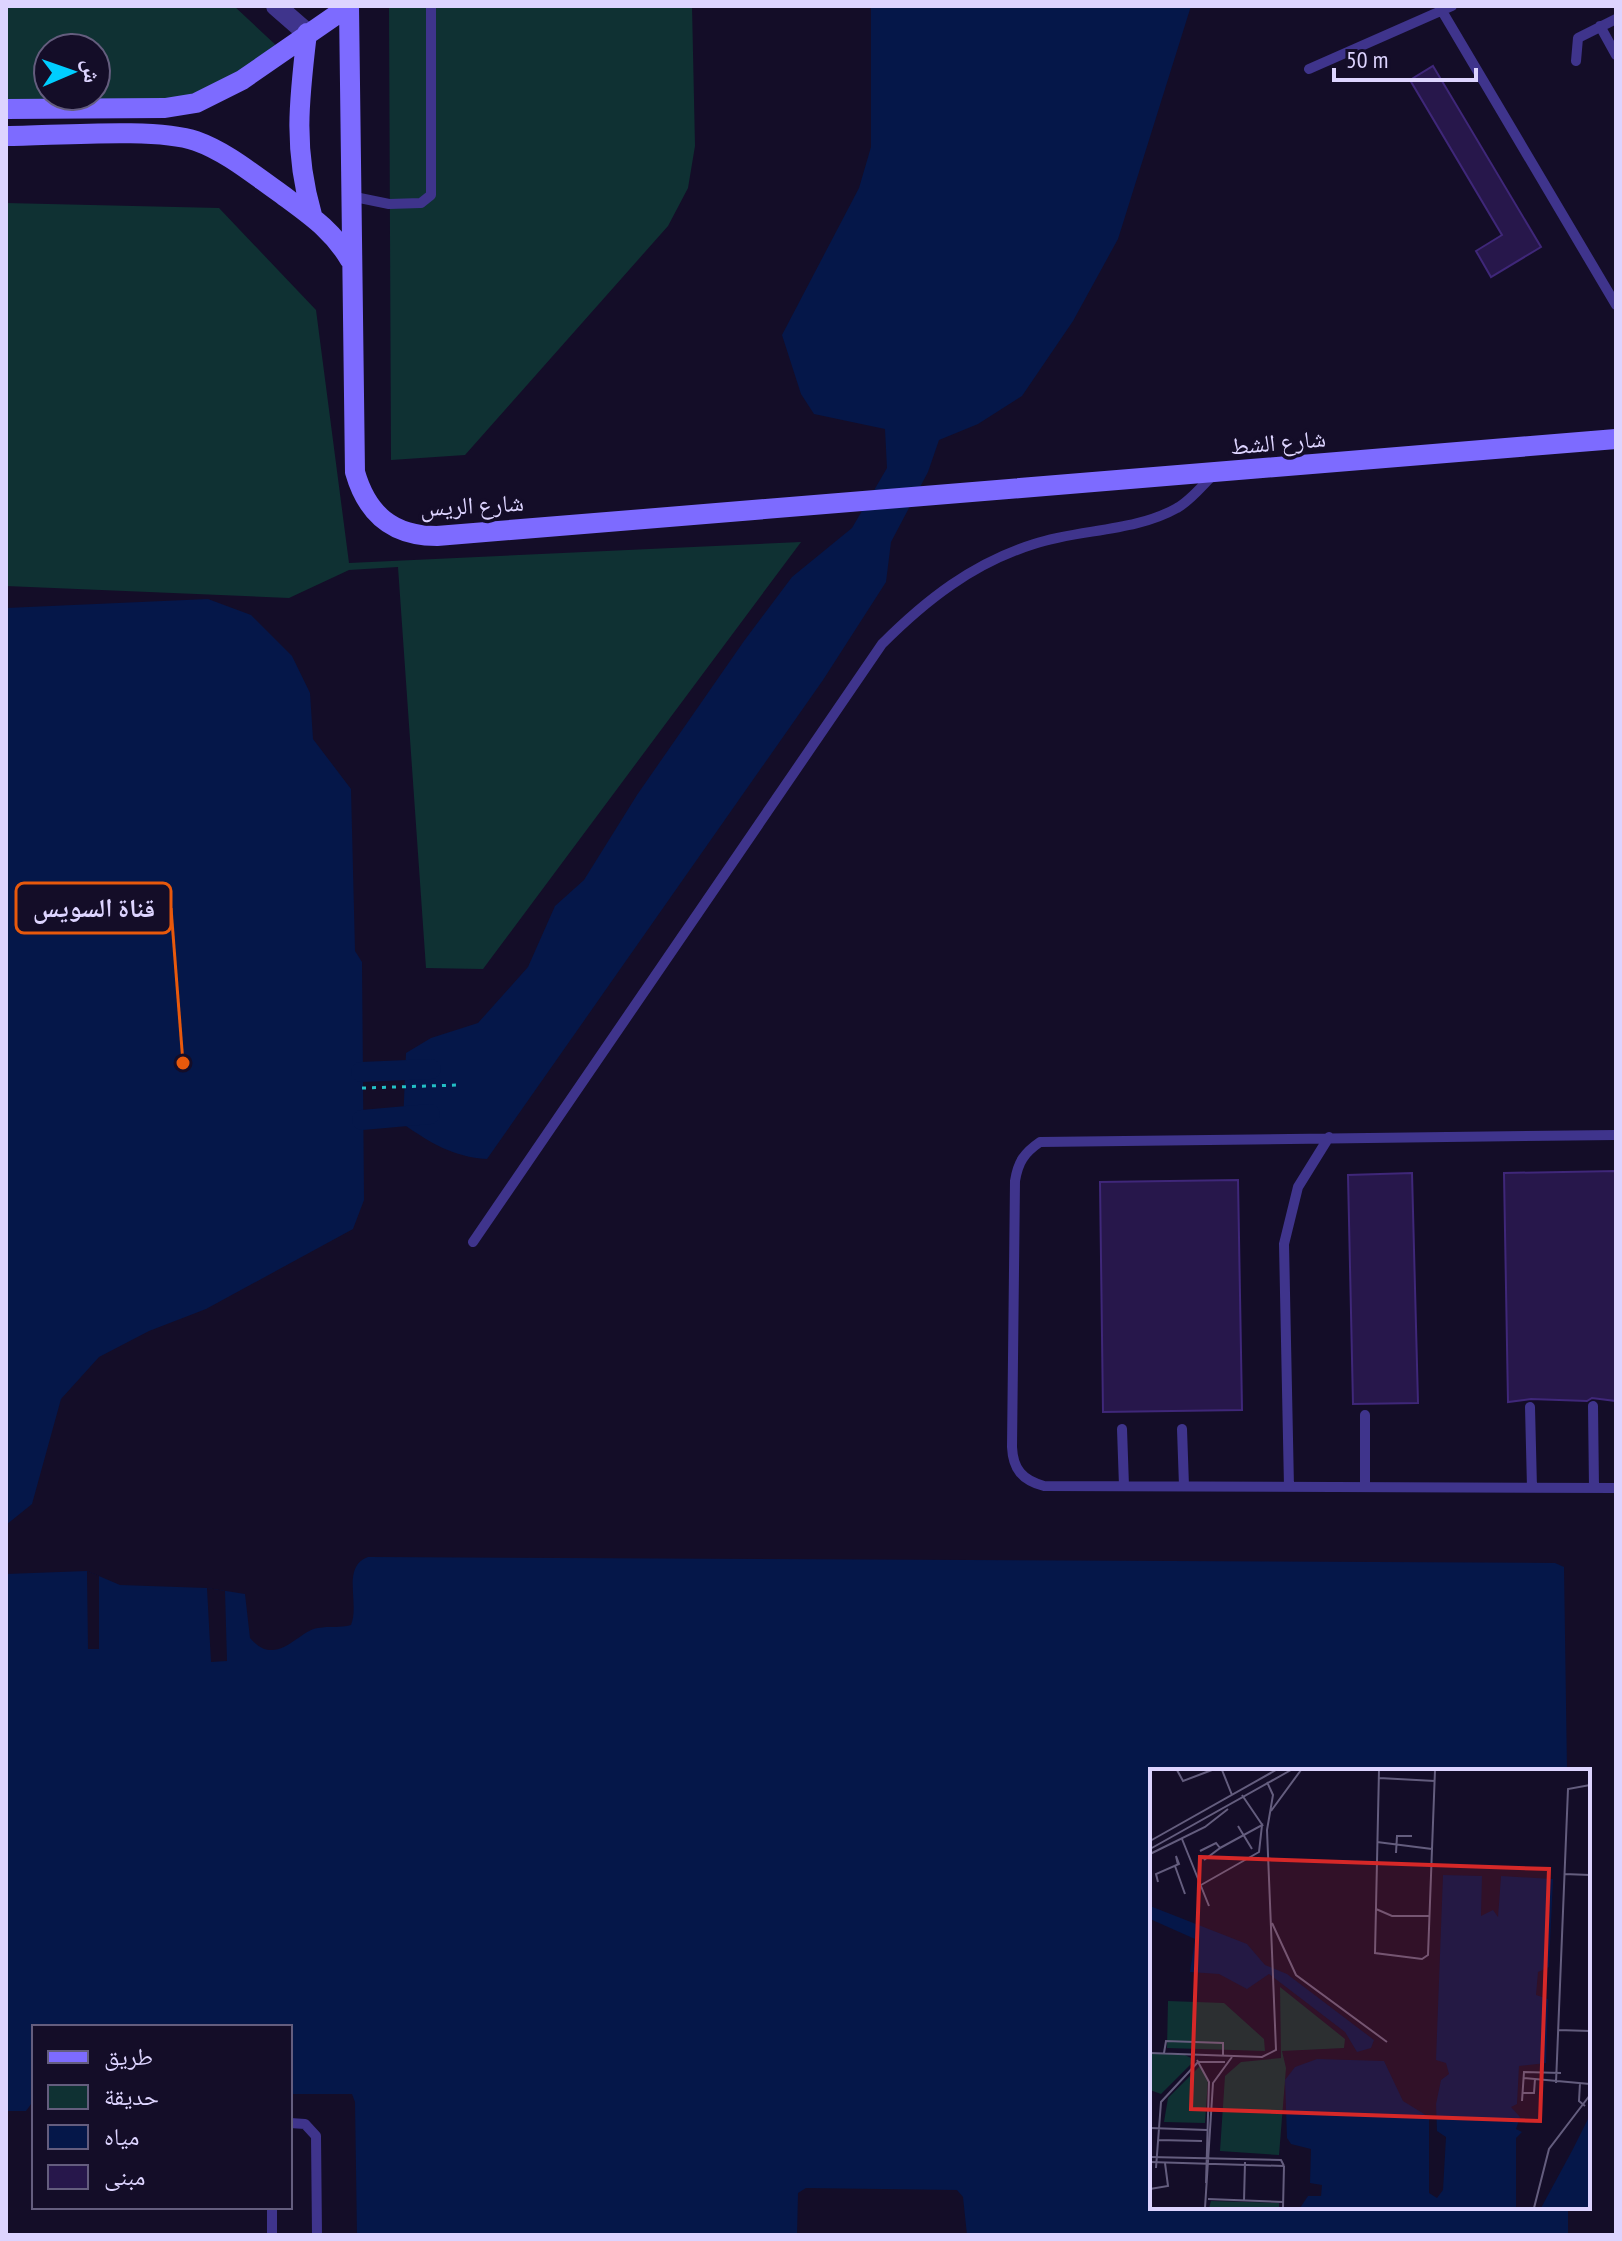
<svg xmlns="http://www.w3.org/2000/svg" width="1622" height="2241" viewBox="0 0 1622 2241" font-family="'PT Sans Narrow','Noto Naskh Arabic',sans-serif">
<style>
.green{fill:#0f3133;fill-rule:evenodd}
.water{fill:#051749}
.pier{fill:#140d28}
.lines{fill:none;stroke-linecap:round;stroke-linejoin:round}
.canal{stroke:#051749;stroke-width:20}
.building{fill:#27174b;stroke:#3f2779;stroke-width:2}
.path{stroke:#23bfc4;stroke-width:3;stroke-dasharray:4 6;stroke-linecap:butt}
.lane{stroke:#3f348c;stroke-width:10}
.street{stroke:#3f348c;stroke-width:20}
.secondary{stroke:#7d6bff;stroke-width:20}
.labels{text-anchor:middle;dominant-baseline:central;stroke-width:7;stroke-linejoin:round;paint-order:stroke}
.street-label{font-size:24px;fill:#ddd4ff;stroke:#140d28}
.inset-road{fill:none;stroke:#645d7e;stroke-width:2}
.view{fill:#d62828;fill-opacity:0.15;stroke:#d62828;stroke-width:4}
.inset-edge{fill:none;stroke:#ddd4ff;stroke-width:4}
.leader{fill:none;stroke:#e8590c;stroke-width:3}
.callout-dot{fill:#e8590c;stroke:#140d28;stroke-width:3}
.callout{fill:#140d28;stroke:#e8590c;stroke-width:3}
.callout-label{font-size:26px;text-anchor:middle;font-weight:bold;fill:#ddd4ff}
</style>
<rect width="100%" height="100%" fill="#140d28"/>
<!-- green -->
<path class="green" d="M6,6H234L280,49L199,101L6,99ZM48,48H96V96H48Z
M389,6H692L695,146L688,188L668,226L465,455L391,460Z
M6,203L219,208L316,310L349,563L801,542L483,969L426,968L398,567L349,570L289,598L6,586Z"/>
<!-- water -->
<path class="water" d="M871,6H1191L1118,239L1073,321L1022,396L978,424L939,440L928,472L891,542L886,582L823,680L487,1159C453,1157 431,1143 403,1124L406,1053L431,1038L478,1023L528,967L555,906L584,880L637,795L744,641L792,577L852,528L887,468L885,429L814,414L801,394L782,335L859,188L871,147Z
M208,599L251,615L292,656L310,693L313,739L351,789L355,951L362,962L364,1200L353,1229L206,1309L149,1331L99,1357L61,1399L32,1504L6,1525V608Z
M368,1557L1555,1563L1564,1567L1567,1771H1152V2207H1568V2235H967L963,2197L957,2190L806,2188L798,2193L797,2235H357L355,2102L352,2094H290V2027H34V2100L26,2111H6V1574L87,1571L120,1585L207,1588L245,1594L250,1638C277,1669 297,1631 318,1628C330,1626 340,1628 351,1625C360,1603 341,1567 368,1557Z"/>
<!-- pier -->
<path class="pier" d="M87,1571L99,1576V1649H88Z
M207,1588L225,1591L227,1661L211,1662Z"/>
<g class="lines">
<!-- canal -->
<path class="canal" d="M361,1072L431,1069
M362,1120L430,1114"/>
</g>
<!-- building -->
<path class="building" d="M1433,66L1541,247L1491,277L1476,251L1502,235L1410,80Z
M1616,1171V1401L1592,1398L1587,1401L1531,1399L1508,1402L1504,1173Z
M1412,1173L1418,1403L1353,1404L1348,1175Z
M1238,1180L1242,1410L1103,1412L1100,1182Z"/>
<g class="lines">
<!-- path -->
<path class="path" d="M362,1088L459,1085"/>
<!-- lane -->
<path class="lane" d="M1442,11L1616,305
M1600,26L1616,55
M1576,61L1578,38L1616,19
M1309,69L1452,6
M350,196L389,204L421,203L431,195V6
M1616,1135L1040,1142C1024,1153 1018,1162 1015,1181L1012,1447C1013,1469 1022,1480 1044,1486L1616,1488
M473,1242L882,644C926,600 973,563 1034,544C1079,529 1135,532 1177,508C1190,501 1202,486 1213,475
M1593,1406L1594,1488
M1530,1407L1532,1488
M1122,1429L1124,1486
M1182,1429L1184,1486
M1289,1487L1284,1244L1298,1187L1329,1137
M1365,1487V1415
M290,2123L305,2124L316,2136L317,2235
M272,2207V2235"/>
<!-- street -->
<path class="street" d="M276,6L307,33"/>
<!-- secondary -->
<path class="secondary" d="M349,6L355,472C367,514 392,536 437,536L1616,439
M307,33C299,100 293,149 312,215
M6,109L165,108L196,103L242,80L349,6
M6,136C53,136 156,127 196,141C227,152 254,175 280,193C308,214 332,229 350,260"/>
</g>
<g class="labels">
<!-- street labels -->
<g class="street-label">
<text transform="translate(1278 442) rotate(-5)">شارع الشط</text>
<text transform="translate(472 505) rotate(-3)">شارع الريس</text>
</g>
</g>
<!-- overview -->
<g transform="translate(1150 1769)">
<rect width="440" height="440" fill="#140d28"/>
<path d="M130,218L195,270L194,279L132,282L136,299L129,386L70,382L75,307L91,293L131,289ZM18,232L74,234L114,270L115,282L17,279ZM0,284L33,285L45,291L11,325L0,321ZM50,297L58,310L55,354L14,353L18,329ZM61,432L129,434V439H59Z" fill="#0f3133"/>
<path d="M293,106L332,107L331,147L343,141L348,148L351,107L403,110L399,198L388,203L386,226L398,230L396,294L369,297L367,335L361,338L370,348L366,360L372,363L366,369V439H150L158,427H171L172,416L160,414L161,380L141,375L137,369L135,311L145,298L167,290L234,292L253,332L279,348V424L287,429L293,421L296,368L287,362L286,335L291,311L299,305L296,294L286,291ZM0,137L97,175L115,196L137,205L224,271L221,279L207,283L195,263L119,205L97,220L69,205L40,203L45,170L0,150ZM440,346V439H391L423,380Z" fill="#051749"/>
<path class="inset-road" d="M27,1L33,12L62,1M72,1L82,26M229,1L225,184L272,190L278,186L285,1M229,9L285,12M92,26L113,57M121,42L151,1M88,57L102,80M32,70L59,137M0,72L126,1M227,73L282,80M0,80L141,1M50,82L66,74L70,79L54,91M246,84L247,67H262M0,85L55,58L78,40M25,97L35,125M414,105L440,106M8,113L6,105L29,95L26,87L28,96M51,116L109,83L112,56L70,79M226,140L242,147H280M122,154L146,206L237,273M408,261L440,262M0,284L112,288L126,281L117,61L123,26L117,13M14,284L16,272L73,274V287M47,291L59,313L56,414M373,309L440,315M406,314L418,20L440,16M430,314L429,332L435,337M372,324H384L385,310M372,332L374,303L411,304M0,359L57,361M8,371L52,372M0,388L131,391L134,397M0,393L134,397M6,399L11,333L48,293H75M0,420L18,417L15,394M58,430L133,433M94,432L95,393M55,439L63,314L82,288M133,439L134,397M384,439L399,380L440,326"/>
<path class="view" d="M50,88L399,100L390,352L41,340Z"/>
<rect width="440" height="440" class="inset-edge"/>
</g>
<!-- callouts -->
<path class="leader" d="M183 1063L171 908"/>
<circle class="callout-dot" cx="183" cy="1063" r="8"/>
<rect class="callout" x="16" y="883" width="155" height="50" rx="8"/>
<g class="callout-label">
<text x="94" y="917">قناة السويس</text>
</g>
<!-- border -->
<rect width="1622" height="2241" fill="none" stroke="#ddd4ff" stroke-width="16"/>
<!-- legend -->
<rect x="32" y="2025" width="260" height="184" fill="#140d28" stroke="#645d7e" stroke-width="2"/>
<rect x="48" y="2051" width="40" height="12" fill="#7d6bff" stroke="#645d7e" stroke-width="2"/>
<text x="104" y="2065" font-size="24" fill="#ddd4ff">طريق</text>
<rect x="48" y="2085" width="40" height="24" fill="#0f3133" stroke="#645d7e" stroke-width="2"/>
<text x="104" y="2105" font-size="24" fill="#ddd4ff">حديقة</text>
<rect x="48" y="2125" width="40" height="24" fill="#051749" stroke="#645d7e" stroke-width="2"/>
<text x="104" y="2145" font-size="24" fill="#ddd4ff">مياه</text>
<rect x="48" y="2165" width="40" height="24" fill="#27174b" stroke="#645d7e" stroke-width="2"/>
<text x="104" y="2185" font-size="24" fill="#ddd4ff">مبنى</text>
<!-- north arrow -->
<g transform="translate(72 72) rotate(88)"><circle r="38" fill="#140d28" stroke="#645d7e" stroke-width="2"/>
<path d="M0-6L14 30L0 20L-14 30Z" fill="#00cdff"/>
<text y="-12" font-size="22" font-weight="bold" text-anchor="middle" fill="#ddd4ff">ش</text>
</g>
<!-- scale -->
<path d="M1334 68v12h142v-12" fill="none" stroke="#ddd4ff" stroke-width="4"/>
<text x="1346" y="68" font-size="24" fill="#ddd4ff" stroke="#140d28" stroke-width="6" paint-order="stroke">50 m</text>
</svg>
